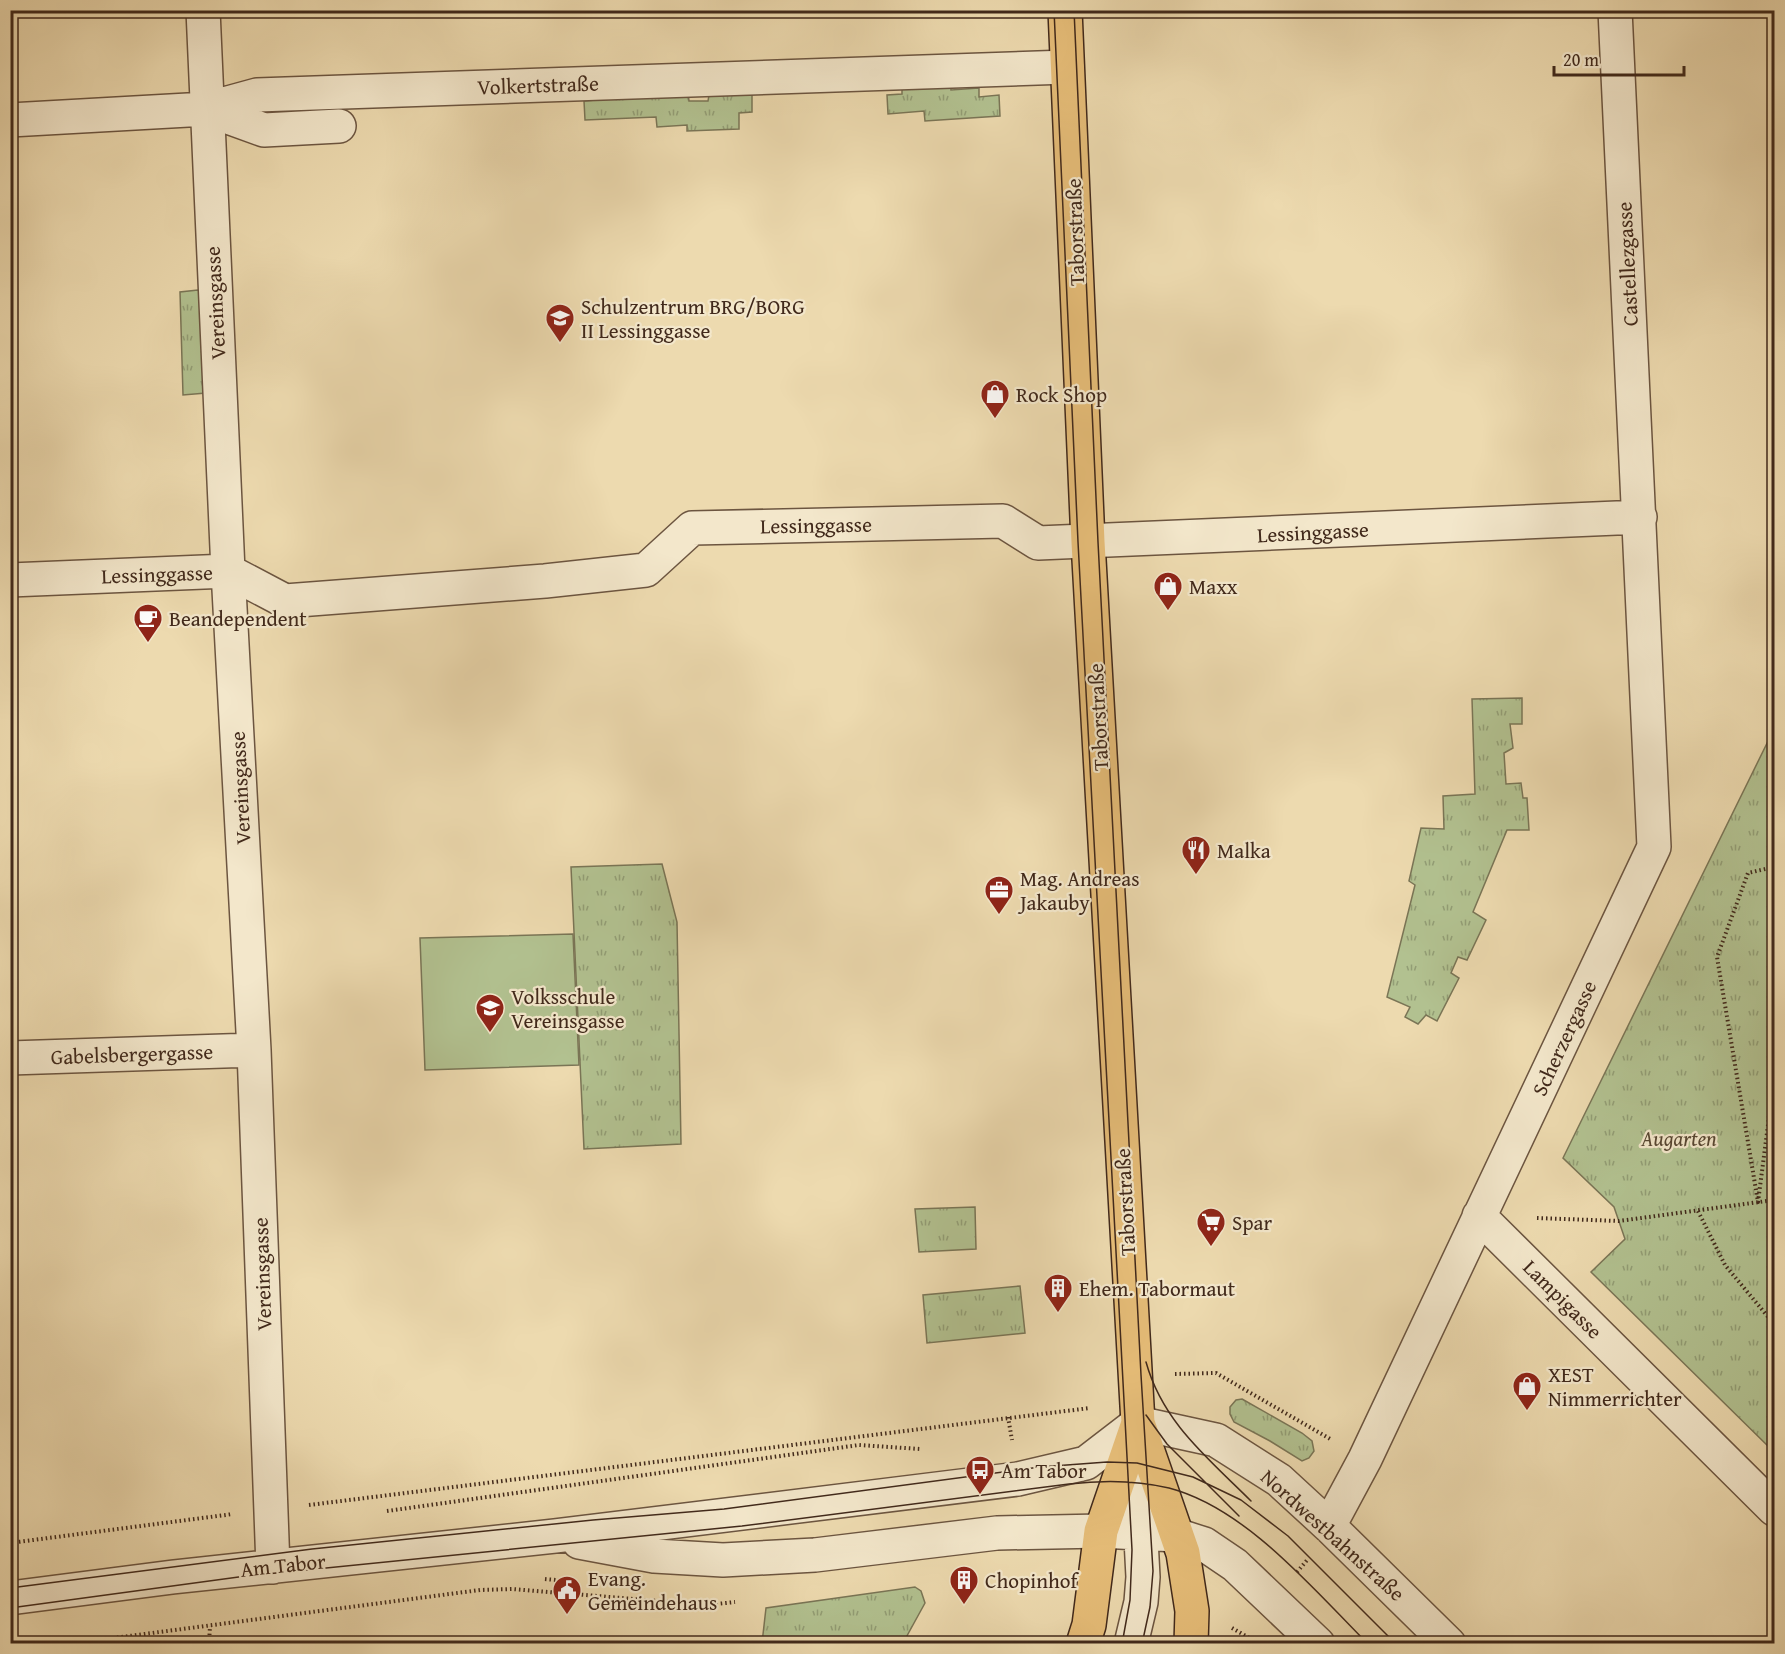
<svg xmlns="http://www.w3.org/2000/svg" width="1785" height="1654" viewBox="0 0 1785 1654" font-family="'Gentium Book Plus',serif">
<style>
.grass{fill:url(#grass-tufts);stroke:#7a7556;stroke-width:1.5}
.pitch{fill:#b2c190;stroke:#7a7556;stroke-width:1.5}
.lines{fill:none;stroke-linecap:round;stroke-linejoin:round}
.minor-casing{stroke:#6c5540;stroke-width:36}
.major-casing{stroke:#41291b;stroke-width:36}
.path{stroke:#41291b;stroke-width:4;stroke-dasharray:1.5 3;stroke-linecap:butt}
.minor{stroke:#f3e7cb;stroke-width:33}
.major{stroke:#e6bd78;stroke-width:33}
.tram{stroke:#41291b;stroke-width:1.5}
.labels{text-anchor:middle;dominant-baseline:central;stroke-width:4.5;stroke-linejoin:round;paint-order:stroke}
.street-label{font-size:21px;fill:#41291b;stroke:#f3e7cb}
.poi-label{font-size:21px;fill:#41291b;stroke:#f3e7cb;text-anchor:start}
.park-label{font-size:21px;font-style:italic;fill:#584732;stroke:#f3e7cb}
</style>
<defs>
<pattern id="grass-tufts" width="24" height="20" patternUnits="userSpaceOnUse" patternTransform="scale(1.5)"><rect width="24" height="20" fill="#b2c190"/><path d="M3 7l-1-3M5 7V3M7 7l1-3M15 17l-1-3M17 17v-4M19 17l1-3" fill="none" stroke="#929d75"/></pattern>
</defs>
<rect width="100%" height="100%" fill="#eddaaf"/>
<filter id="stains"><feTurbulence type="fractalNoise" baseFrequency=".00333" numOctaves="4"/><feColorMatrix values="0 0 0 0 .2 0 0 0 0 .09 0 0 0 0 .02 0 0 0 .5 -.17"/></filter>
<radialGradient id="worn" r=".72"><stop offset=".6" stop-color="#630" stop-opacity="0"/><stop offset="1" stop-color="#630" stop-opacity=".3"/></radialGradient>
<!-- grass -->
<path class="grass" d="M950,82L951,90L979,88V97L999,95L1000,116L925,121L924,111L888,114L887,95L902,94V84Z
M688,92L689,101H708L709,95L752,93V112L739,113V129L687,131V125L657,127L656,117L585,120L584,101Z
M198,290L205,292L206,393L183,395L180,292Z
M1522,698V724H1510L1513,748L1504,753L1506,784L1521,783L1523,798H1527L1529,830H1507L1473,912L1486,920L1467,960L1458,957L1451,973L1459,978L1437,1021L1426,1015L1418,1024L1405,1017L1410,1007L1387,997L1415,885L1409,881L1421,828L1444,829L1443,796L1475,794L1472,699Z
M1774,729V1452L1591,1272L1625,1239L1614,1207L1563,1158Z
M662,864L677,922L681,1144L584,1149L571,867Z
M975,1207L976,1249L919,1252L915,1209Z
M1020,1286L1025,1333L927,1343L923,1295Z
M1242,1399L1302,1433L1312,1441L1314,1451L1309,1458L1302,1461L1270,1441L1234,1422L1230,1414V1407L1236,1400Z
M915,1587L921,1591L925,1603L903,1643H762L766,1608Z"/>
<!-- pitch -->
<path class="pitch" d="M573,934L579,1065L425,1070L420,938Z"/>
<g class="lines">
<!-- minor casing -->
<g class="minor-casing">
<path id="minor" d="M203,10L228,571L254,1050L273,1567
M206,109L264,130L339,126
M10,120L206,109L257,95L1067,67
M10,580L228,571L285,601L545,581L646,570L692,528L1003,521L1038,543L1640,517
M10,1058L254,1050
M1479,1216L1774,1509
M1138,1423L1216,1440L1279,1480L1329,1526L1449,1644
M1329,1526L1365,1459L1654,847L1615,10
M579,1542L654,1556L723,1560L815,1555L997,1533L1101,1531L1176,1535L1204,1544L1235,1565L1318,1644
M10,1598L173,1577L555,1536L1018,1479L1086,1463L1138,1423
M1131,1644L1141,1602L1143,1577L1137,1463L1138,1431"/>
</g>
<!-- major casing -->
<g class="major-casing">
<path id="major" d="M1065,10L1088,542L1138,1423L1183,1553L1192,1611L1191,1644
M1083,1644L1089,1625L1101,1531L1138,1423"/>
</g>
<!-- path -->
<path class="path" d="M1774,867L1748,873L1717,957L1758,1202L1774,1079
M1698,1211L1725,1265L1774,1324
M1537,1218L1619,1221L1774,1200
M1175,1374L1216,1373L1332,1440
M1008,1417L1012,1440
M309,1505L1090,1408
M387,1511L859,1445L920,1449
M10,1543L233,1514
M1297,1572L1308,1559
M545,1579L567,1581
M1232,1628L1256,1642
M68,1644L480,1590L512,1589L707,1605L735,1602
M209,1644L210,1626"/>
<!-- minor -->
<use href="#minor" class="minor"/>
<!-- major -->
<use href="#major" class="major"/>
<!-- tram -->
<path class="tram" d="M1054,10L1078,542L1132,1550L1130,1600L1122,1644
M1074,10L1098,542L1141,1375L1153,1571L1150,1607L1142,1644
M1146,1362C1163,1423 1208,1458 1251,1501
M1146,1415L1167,1444L1239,1516
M10,1588L312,1549L593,1520L724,1509L1040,1467L1107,1462L1137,1463L1193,1477L1241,1500L1288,1536L1396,1644
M10,1608L246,1576L742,1526L1069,1484C1102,1480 1136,1480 1169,1488C1246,1508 1313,1589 1368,1644"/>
</g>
<!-- icons -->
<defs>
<g id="school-pin" transform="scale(1.5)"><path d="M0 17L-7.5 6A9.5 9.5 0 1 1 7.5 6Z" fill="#8f2418" stroke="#f3e7cb"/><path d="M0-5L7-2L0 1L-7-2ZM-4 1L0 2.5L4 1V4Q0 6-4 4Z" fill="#fff"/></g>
<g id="shop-pin" transform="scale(1.5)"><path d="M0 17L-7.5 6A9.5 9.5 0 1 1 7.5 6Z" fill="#8f2418" stroke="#f3e7cb"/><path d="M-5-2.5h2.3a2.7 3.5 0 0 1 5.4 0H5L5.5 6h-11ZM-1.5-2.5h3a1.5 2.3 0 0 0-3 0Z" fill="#fff"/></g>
<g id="cafe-pin" transform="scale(1.5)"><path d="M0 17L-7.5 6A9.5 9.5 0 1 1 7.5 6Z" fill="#8f2418" stroke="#f3e7cb"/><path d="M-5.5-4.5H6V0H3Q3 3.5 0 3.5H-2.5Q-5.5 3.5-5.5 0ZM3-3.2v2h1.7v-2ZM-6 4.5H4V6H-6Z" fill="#fff"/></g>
<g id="restaurant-pin" transform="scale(1.5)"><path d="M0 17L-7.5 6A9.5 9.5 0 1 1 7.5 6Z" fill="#8f2418" stroke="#f3e7cb"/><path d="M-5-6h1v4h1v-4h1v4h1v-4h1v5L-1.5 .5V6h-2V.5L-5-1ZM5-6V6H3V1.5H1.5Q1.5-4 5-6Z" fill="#fff"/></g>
<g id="office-pin" transform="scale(1.5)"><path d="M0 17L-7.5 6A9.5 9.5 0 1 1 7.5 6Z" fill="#8f2418" stroke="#f3e7cb"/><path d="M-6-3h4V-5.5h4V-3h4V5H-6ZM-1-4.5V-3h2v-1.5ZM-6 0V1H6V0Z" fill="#fff"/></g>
<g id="supermarket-pin" transform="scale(1.5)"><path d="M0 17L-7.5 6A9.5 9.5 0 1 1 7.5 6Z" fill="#8f2418" stroke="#f3e7cb"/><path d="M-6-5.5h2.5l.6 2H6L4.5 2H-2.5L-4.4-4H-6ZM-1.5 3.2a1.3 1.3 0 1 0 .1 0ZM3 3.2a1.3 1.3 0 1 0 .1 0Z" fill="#fff"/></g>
<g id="building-pin" transform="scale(1.5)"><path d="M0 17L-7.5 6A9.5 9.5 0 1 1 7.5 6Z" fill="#8f2418" stroke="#f3e7cb"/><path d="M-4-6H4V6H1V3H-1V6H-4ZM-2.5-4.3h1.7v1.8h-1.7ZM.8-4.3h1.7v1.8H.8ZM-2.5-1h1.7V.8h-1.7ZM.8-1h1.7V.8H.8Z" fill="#fff"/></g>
<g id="bus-pin" transform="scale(1.5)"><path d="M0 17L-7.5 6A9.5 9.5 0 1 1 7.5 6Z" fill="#8f2418" stroke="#f3e7cb"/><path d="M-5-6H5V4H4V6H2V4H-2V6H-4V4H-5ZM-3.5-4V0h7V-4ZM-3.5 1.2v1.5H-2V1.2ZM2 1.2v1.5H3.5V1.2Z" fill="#fff"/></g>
<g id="civic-pin" transform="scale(1.5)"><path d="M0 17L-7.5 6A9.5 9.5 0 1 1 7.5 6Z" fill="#8f2418" stroke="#f3e7cb"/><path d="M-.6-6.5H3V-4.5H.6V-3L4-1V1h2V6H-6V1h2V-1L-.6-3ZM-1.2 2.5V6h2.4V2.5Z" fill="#fff"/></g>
</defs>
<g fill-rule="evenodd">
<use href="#school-pin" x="560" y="318"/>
<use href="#shop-pin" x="995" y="394"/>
<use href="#shop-pin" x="1168" y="586"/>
<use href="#cafe-pin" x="148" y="618"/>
<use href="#restaurant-pin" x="1196" y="850"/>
<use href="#office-pin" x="999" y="890"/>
<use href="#school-pin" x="490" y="1008"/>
<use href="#supermarket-pin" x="1211" y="1222"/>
<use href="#building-pin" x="1058" y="1288"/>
<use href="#shop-pin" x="1527" y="1386"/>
<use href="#bus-pin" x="980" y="1470"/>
<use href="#building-pin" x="964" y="1580"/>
<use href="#civic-pin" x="567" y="1590"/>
</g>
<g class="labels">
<!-- street labels -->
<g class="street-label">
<text transform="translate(538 85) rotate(-2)">Volkertstraße</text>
<text transform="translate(1075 232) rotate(-92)">Taborstraße</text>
<text transform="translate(1627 264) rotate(-93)">Castellezgasse</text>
<text transform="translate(215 303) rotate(-93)">Vereinsgasse</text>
<text transform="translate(816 525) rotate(-1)">Lessinggasse</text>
<text transform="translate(1313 532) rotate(-3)">Lessinggasse</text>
<text transform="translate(157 574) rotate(-2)">Lessinggasse</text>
<text transform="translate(1098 717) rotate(-93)">Taborstraße</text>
<text transform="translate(240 788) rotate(-93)">Vereinsgasse</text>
<text transform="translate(1564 1038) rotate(-65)">Scherzergasse</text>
<text transform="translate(132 1054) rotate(-2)">Gabelsbergergasse</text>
<text transform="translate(1125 1202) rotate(-93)">Taborstraße</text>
<text transform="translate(262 1274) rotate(-92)">Vereinsgasse</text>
<text transform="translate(1563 1299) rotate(45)">Lampigasse</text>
<text transform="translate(1333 1535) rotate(42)">Nordwestbahnstraße</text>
<text transform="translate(283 1565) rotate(-6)">Am Tabor</text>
</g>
<!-- poi labels -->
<g class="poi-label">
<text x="581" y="306">Schulzentrum BRG/BORG<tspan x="581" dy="24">II Lessinggasse</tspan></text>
<text x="1016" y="394">Rock Shop</text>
<text x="1189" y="586">Maxx</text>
<text x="169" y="618">Beandependent</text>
<text x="1217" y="850">Malka</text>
<text x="1020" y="878">Mag. Andreas<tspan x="1020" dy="24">Jakauby</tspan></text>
<text x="511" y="996">Volksschule<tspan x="511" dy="24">Vereinsgasse</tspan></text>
<text x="1232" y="1222">Spar</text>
<text x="1079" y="1288">Ehem. Tabormaut</text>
<text x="1548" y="1374">XEST<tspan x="1548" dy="24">Nimmerrichter</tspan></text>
<text x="1001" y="1470">Am Tabor</text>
<text x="588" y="1578">Evang.<tspan x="588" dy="24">Gemeindehaus</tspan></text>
<text x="985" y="1580">Chopinhof</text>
</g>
<!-- park labels -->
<g class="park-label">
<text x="1679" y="1138">Augarten</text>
</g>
</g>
<!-- margin -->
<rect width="1785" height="1654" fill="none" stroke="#eddaaf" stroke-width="36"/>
<rect x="12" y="12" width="1761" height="1630" fill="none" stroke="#41291b" stroke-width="3"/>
<rect x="18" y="18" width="1749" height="1618" fill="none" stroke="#41291b" stroke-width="1.5"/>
<!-- scale -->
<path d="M1554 66v9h130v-9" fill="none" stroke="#41291b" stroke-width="3"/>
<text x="1563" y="66" font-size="18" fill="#41291b" stroke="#f3e7cb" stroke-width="4.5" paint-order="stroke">20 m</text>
<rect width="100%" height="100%" filter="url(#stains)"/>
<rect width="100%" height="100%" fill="url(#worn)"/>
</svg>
